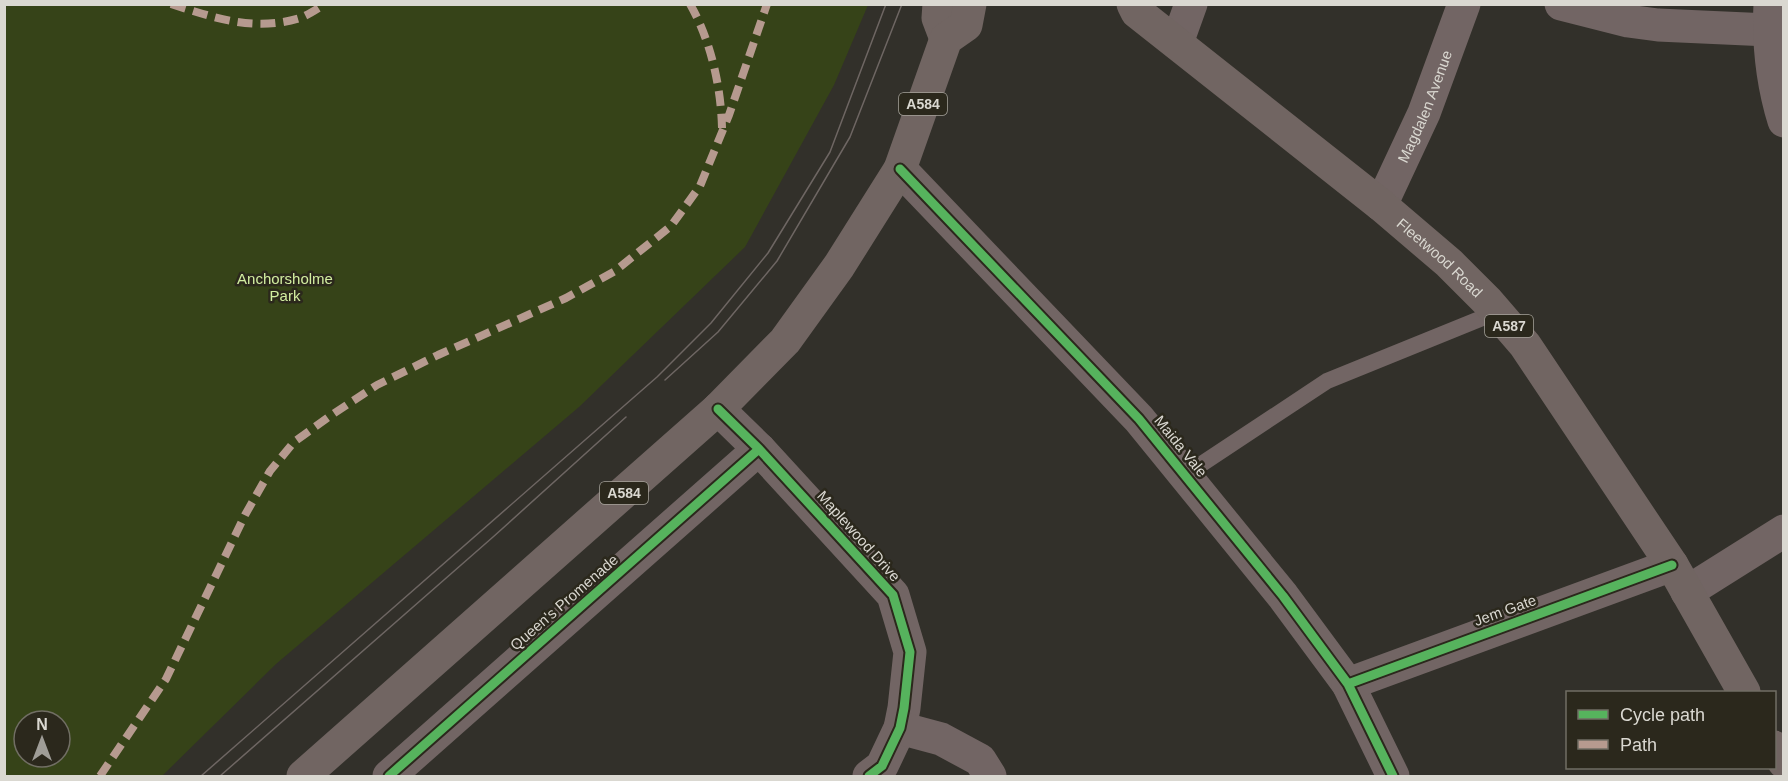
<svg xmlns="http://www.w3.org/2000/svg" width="1788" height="781" viewBox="0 0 1788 781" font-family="Helvetica,sans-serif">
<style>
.green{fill:#364318;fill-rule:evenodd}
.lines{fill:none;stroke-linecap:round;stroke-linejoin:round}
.service{stroke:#726564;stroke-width:16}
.minor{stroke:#726564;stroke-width:33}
.primary{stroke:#716562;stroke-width:33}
.tram{stroke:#6e6663;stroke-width:1.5}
.quiet{stroke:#b69a8f;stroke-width:8;stroke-dasharray:15 8;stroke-linecap:butt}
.cycleway-casing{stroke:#2b281c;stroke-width:13}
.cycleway{stroke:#56b35d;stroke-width:9}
.labels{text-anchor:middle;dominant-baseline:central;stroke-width:5;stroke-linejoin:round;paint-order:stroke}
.shield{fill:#2b281c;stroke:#a6a39b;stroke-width:1.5}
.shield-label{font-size:14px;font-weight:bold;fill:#dad8d1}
.street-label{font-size:15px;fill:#dad8d1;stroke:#2b281c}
.park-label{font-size:15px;fill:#d2eda0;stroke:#2b281c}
</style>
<rect width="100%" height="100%" fill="#32302a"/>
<!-- green -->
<path class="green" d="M5,4H868V5L834,85L745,247L579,407L276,664L162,776H5ZM24,721H60V757H24Z"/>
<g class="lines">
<!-- service -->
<path class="service" d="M1185,475L1327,381L1497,312"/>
<!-- minor -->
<g class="minor">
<path d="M1561,4L1628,21L1658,25L1769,30"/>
<path d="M1770,4C1768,44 1772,82 1784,121"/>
<path d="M1177,43L1191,4"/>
<path d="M900,169L1139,419L1283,596L1348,684L1393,776"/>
<path id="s1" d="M1381,205L1424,113L1464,4"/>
<path d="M718,409L759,449L893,595L910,652L904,708L900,728L882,766L869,776"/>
<path d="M1687,592L1784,531"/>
<path d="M1348,684L1672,565"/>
<path d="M900,728L941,739L980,760L990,776"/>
<path d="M389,776L759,449"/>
</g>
<!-- primary -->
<g class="primary">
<path d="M939,4L938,18L946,39"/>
<path id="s2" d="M1133,4L1137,12L1381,205L1449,263L1488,302L1525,345L1672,565L1744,692"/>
<path d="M1774,747L1784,762"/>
<path d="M303,776L718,409L785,341L839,266L900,169L946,39L966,25L970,4"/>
</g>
<!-- tram -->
<path class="tram" d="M665,380L718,332L777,261L850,137L902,4
M201,776L657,377L711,323L768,253L830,152L886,4
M220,776L493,537L626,417"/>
<!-- quiet -->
<path class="quiet" d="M171,4C215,18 254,32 300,18C308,15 317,9 325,4
M690,4C711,41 721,87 722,128
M100,776L166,679L245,515L270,471L294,442L333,414L377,385L438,355L566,298L615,271L671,226L700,186L729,115L767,4"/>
<!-- cycleway casing -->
<g class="cycleway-casing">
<path id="cycleway" d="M900,169L1139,419L1283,596L1348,684L1393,776
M718,409L759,449L893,595L910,652L904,708L900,728L882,766L869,776
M1348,684L1672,565
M389,776L759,449"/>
</g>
<!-- cycleway -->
<use href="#cycleway" class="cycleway"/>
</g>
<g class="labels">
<!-- shield labels -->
<g class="shield">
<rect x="899" y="93" width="48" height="22" rx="4.5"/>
<rect x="1485" y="315" width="48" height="22" rx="4.5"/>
<rect x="600" y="482" width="48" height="22" rx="4.5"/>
</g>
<g class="shield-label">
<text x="923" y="104">A584</text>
<text x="1509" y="326">A587</text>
<text x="624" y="493">A584</text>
</g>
<!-- street labels -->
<g class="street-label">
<text stroke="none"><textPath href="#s1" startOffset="108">Magdalen Avenue</textPath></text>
<text stroke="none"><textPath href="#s2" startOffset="399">Fleetwood Road</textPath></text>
<text transform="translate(1181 446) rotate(51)">Maida Vale</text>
<text transform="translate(859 536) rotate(48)">Maplewood Drive</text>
<text transform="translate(564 602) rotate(-41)">Queen's Promenade</text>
<text transform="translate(1505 610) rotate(-20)">Jem Gate</text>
</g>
<!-- park labels -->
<g class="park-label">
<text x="285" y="278">Anchorsholme<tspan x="285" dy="17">Park</tspan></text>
</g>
</g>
<!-- border -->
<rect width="1788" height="781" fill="none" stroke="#dad8d1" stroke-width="12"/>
<!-- legend -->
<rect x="1566" y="691" width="210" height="78" fill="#2b281c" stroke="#716e64" stroke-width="1.5"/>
<rect x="1578" y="710" width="30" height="9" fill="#56b35d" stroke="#716e64" stroke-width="1.5"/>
<text x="1620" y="721" font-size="18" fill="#dad8d1">Cycle path</text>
<rect x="1578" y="740" width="30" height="9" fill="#b69a8f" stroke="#716e64" stroke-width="1.5"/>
<text x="1620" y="751" font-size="18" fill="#dad8d1">Path</text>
<!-- north arrow -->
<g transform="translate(42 739)"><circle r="28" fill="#2b281c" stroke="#716e64" stroke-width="1.5"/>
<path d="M0-4.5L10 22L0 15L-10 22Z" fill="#9f9d97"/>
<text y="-9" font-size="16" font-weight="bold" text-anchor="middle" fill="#dad8d1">N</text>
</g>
</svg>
